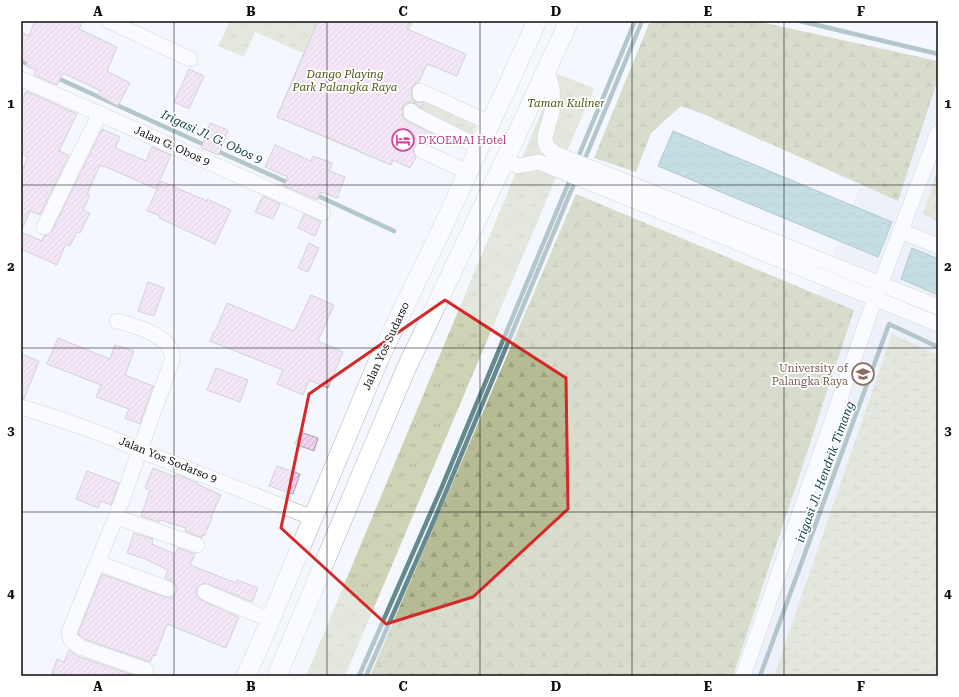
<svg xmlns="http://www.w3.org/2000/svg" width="959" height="697" viewBox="0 0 959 697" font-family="'Roboto Serif',serif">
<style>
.built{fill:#e4eaf6}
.forest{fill:url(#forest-firs)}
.wetland{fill:url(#wetland-marsh)}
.park{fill:url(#park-tufts)}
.water{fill:url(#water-waves);stroke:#648a8e}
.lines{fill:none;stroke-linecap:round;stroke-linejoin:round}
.stream{stroke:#648a8e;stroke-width:4.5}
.building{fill:url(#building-hatch);stroke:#a7a3a7}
.minor-casing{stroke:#aaacb2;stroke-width:16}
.major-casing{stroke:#aaacb2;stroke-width:20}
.minor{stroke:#fff;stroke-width:15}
.major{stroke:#fff;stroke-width:19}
.marked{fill:none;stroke:#d62828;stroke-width:3;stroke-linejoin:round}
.grid{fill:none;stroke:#0c0d0e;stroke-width:1;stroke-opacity:0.55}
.labels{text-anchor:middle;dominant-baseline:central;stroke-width:3.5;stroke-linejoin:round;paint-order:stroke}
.park-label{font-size:11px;font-style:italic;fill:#4f5412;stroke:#fff}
.hotel-label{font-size:11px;fill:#b23c85;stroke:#fff;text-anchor:start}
.street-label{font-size:11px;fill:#0c0d0e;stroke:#fff}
.education-label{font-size:11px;fill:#785e54;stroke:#fff;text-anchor:end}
.water-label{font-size:12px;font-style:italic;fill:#0b3e43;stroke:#fff}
.neatline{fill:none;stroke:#0c0d0e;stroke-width:1.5}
.grid-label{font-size:13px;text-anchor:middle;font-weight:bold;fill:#0c0d0e}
</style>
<defs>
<pattern id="forest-firs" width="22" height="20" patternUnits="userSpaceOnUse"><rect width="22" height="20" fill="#b6bb93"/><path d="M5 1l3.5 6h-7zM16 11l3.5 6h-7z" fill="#9ba07e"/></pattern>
<pattern id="wetland-marsh" width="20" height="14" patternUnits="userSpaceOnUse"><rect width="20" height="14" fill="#cfd3b5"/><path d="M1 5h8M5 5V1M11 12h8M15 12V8" fill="none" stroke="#b1b49a"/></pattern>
<pattern id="park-tufts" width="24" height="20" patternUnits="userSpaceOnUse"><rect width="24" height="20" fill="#cfd3b5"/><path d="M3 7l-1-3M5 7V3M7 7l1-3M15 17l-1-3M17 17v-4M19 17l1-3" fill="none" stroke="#b1b49a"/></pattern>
<pattern id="water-waves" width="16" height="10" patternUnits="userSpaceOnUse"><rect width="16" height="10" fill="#8abfc5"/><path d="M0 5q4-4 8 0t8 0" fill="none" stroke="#76a3a8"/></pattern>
<pattern id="building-hatch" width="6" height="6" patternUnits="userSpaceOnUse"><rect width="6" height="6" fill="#f1d0ef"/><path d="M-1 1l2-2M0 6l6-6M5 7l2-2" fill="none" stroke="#cdb1cc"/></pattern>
</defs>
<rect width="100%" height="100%" fill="#f4f7fd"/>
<!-- built -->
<path class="built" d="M906,64L938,72V676H673Z"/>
<!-- forest -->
<path class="forest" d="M650,21H756L938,61V79L898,201L703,114L681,106L651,133L636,172L594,158Z
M576,194L854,310L733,676H370Z"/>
<!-- wetland -->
<path class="wetland" d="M938,168V222L923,214Z
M892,334L938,355V676H774Z"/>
<!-- park -->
<path class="park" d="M230,21H413L393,67L416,82L483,111L467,148L385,110L365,155L276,117L303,53L255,32L244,57L218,46Z
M557,74L594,88L345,676H306Z"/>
<!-- water -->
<path class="water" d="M673,131L892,222L878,257L658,166Z
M912,248L938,259V295L901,279Z"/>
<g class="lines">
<!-- stream -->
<path class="stream" d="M800,21L938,54
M21,61L32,66
M55,77L207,146
M215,150L291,184
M577,160L635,21
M584,161L642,21
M314,194L394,231
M359,676L441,489L571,177
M366,676L435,518L576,179
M760,676L889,324L938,347"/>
</g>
<!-- building -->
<path class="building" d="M35,21H83L79,29L117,47L107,71L130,83L118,106L98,95L101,91L63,73L57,85L34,75L36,70L26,66L27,62L21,59V32L29,36Z
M318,21H411L407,29L466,54L457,76L427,64L419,82L415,84L412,87L411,94L412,99L416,102L424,103L422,108L415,103L411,102L406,103L403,106L402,111L403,117L407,121L437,136L433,146L422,142L416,144L414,147L413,151L416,157L410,168L393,160L391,165L360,152V151L277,117Z
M189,69L204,76L189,109L174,102Z
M26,91L77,114L59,151L69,155L40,215L30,211L21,232V173L28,157L21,154V103Z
M210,123L228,130L219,155L201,148Z
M102,129L120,137L115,148L146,161L152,147L171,155L156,189L104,166L103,167L100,165L87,194L90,195L83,210L90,213L80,233L77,232L70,246L66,244L57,265L21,249V232L42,241L44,236L49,235L52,231Z
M275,145L311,161L313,156L332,163L329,171L345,177L337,198L321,192L317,200L284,186L288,177L265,167Z
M161,181L207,201V199L231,210L215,244L159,218L160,216L147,211Z
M263,196L280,204L273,219L255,212Z
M304,214L321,222L315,236L298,228Z
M309,243L319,248L308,272L298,268Z
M148,282L164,288L154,316L138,311Z
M311,295L334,305L318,341L343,352L328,388L309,380L303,395L277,384L283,370L210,341L214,331L215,332L227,303L294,331Z
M58,338L110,359L115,345L134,351L125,375L153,386L140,424L125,418L129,409L96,397L101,385L47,364Z
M21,354L39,361L24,399L21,398Z
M216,368L248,380L240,402L207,390Z
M300,432L318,438L314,451L295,444Z
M277,466L300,474L293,494L269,486Z
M153,468L175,477L176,474L198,483L197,484L221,495L211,517L212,518L204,536L202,535V538L185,531L186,528L160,520L159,522L141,516L150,490L145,488Z
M87,471L119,483L111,505L101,501L98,508L76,499Z
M134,533L153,539L152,544L175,554L178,548L195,554L190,565L236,583L237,580L258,588L252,602L208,584L204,583L200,585L197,588L196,593L198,597L201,600L239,617L226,648L167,624L155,656L153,655L150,662L84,639L79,635L78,633L102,574L165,597L170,598L174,596L176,592L177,588L175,584L171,581L165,578L168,570L145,559L127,553Z
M69,650L77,656L136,676H60L52,673L57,659L64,662Z"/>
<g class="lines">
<!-- minor casing -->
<g class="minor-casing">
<path id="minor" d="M109,21L190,59
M546,68L552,88L553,108L545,137L546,146L554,153L938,307
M21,79L323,213
M420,94V91L490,123
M411,111V113L479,147
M422,151L468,172
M504,162L518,166L539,162L938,324
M44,227L100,113
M901,231L938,246
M117,321C135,326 175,336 172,360L116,517L69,632L71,640L80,647L146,670
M21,407C61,419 101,432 139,450L313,518
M116,517L197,545
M98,563L168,589
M205,592L270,620
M743,676L875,298L938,133"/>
</g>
<!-- major casing -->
<g class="major-casing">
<path id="major" d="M246,676L265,633L379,359L448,216L537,21
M277,676L361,475L406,369L504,162L569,21"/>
</g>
<!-- minor -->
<use href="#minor" class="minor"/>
<!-- major -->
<use href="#major" class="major"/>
</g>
<!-- marked area -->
<path d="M0 0H959V697H0ZM445,300L566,378L568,509L473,597L386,624L281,528L309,394Z" fill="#f4f7fd" fill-opacity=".55" fill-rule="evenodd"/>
<path class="marked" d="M445,300L566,378L568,509L473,597L386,624L281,528L309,394Z"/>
<!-- grid -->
<path class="grid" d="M174,21V676M327,21V676M480,21V676M632,21V676M784,21V676M21,185H938M21,348H938M21,512H938"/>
<!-- icons -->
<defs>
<g id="hotel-ring" transform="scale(1.15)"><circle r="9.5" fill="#fff" stroke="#d1479c" stroke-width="1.5"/><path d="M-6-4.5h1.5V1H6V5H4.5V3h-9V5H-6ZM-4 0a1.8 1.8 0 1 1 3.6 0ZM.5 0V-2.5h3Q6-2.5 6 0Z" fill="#d1479c"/></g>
<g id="university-ring" transform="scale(1.15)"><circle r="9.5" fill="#fff" stroke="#8d6e63" stroke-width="1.5"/><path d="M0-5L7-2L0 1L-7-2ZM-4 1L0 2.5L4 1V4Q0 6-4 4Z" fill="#8d6e63"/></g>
</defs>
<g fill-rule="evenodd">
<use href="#hotel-ring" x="403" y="140"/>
<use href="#university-ring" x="863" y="374"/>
</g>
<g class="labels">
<!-- park labels -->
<g class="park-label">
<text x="345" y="74">Dango Playing<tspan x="345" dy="13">Park Palangka Raya</tspan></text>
<text x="566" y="103">Taman Kuliner</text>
</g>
<!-- hotel labels -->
<g class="hotel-label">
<text x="418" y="140">D'KOEMAI Hotel</text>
</g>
<!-- street labels -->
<g class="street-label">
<text transform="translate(172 146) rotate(24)">Jalan G. Obos 9</text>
<text transform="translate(386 346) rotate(-65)">Jalan Yos Sudarso</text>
<text transform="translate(168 460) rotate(22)">Jalan Yos Sodarso 9</text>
</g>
<!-- education labels -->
<g class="education-label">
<text x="848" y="368">University of<tspan x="848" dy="13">Palangka Raya</tspan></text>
</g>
<!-- water labels -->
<g class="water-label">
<text transform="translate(212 137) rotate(25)">Irigasi Jl. G. Obos 9</text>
<text transform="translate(825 472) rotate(-70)">irigasi Jl. Hendrik Timang</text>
</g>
</g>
<!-- border -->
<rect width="959" height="697" fill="none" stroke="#ffffff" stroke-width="44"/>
<rect x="22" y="22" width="915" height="653" class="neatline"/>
<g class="grid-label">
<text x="98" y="16">A</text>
<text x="251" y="16">B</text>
<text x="403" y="16">C</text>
<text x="556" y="16">D</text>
<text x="708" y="16">E</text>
<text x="861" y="16">F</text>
<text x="11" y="108">1</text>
<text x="948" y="108">1</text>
<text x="11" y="271">2</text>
<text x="948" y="271">2</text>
<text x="11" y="435">3</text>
<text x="948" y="435">3</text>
<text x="11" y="598">4</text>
<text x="948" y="598">4</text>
<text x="98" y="691">A</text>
<text x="251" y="691">B</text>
<text x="403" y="691">C</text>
<text x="556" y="691">D</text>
<text x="708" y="691">E</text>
<text x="861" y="691">F</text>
</g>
</svg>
